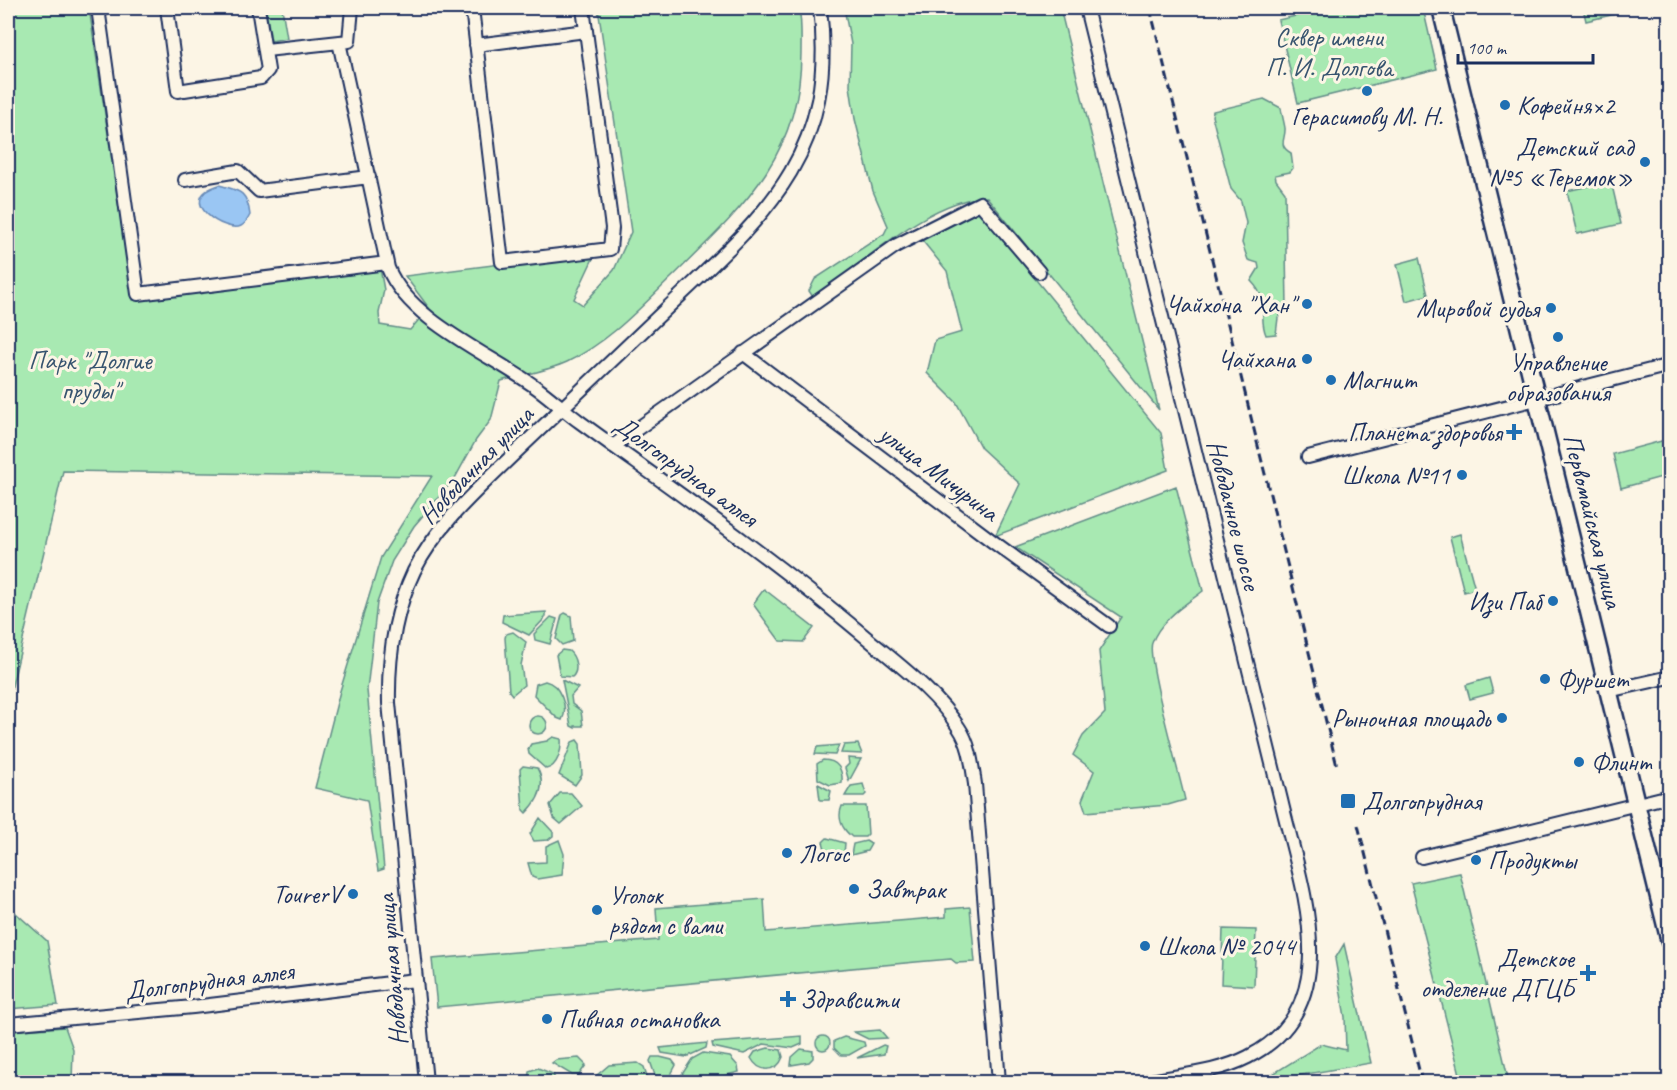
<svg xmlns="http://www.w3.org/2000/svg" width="1677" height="1090" viewBox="0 0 1677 1090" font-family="Caveat,sans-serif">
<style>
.green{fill:#a8e9b2;stroke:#628c88;stroke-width:1.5}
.water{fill:#9ac6f3;stroke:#678ab7;stroke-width:1.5}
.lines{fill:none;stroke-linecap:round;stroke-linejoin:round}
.minor-casing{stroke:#1b2f5e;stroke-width:16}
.major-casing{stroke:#1b2f5e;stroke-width:21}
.minor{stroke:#fcf5e5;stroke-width:12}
.major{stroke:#fcf5e5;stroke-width:16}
.rail{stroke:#1b2f5e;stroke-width:3;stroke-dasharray:9 4.5;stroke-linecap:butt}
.poi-dot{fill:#1f6fb2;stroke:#fcf5e5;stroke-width:2}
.labels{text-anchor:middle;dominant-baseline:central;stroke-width:6;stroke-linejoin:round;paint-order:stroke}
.park-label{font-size:26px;fill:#37546f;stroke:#fcf5e5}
.poi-label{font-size:26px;fill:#1b2f5e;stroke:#fcf5e5;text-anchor:start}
.street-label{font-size:26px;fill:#1b2f5e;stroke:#fcf5e5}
</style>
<rect width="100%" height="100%" fill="#fcf5e5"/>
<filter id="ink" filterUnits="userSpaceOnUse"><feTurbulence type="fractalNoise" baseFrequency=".0167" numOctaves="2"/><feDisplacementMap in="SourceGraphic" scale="12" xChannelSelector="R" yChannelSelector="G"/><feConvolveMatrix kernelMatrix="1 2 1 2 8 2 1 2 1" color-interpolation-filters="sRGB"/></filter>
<g filter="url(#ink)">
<!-- green -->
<path class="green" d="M8,8H89L133,300L380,268L384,290L379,313L380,325L410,330L429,308L405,276L596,252L574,299L583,305L614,270L631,232L598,8H799C802,23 801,37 801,53C801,156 741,209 672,277C639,309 609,342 567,362C547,371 522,375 501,381L491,420L476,440L455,478L414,526L392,561L377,603L367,690L384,869L378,871L367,800L315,788L340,691L381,557L432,476L63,471L8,703Z
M282,8L287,38L271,41L266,9Z
M844,8H1060L1159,410L987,197C927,199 862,265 813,297L809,291L815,279L884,234L888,226L873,191L855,119L850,86L851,44Z
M1331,8H1423L1437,69L1298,103L1278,20Z
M1583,8H1640L1586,21Z
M1264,99L1281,108C1282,115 1284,122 1285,128C1286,139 1277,145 1291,153L1293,168L1290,172L1275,175L1276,180L1285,192L1287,307L1278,318L1276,334L1266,335C1257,314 1272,303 1251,281L1259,268L1258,263L1248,260L1242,243L1246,223L1241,201L1231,189L1212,116L1213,111Z
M1611,181L1621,224L1577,234L1567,191Z
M979,210L1161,433L1168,470L995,536L1020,484L981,448L956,402L927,373L935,340L962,332L947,271L921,239Z
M1419,258L1428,295L1406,301L1397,264Z
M1669,439V475L1621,488L1613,454Z
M1176,486L1203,591C1185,605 1160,620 1152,643C1146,657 1180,776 1185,800L1168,805L1086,812L1082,800L1094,771L1073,755L1083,736L1105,713L1099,651L1121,617L1015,547Z
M1460,534L1475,589L1464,592L1450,537Z
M764,589L814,628L803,642L780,641L753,604Z
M546,612V617L529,635L502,622L503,615Z
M565,613L571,616L573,641L562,645L556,639L562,615Z
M551,617L557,619L550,644L535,640L534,634Z
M513,632L526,642L521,665L524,685L512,695L509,691L505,638L506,634Z
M562,650L569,651C576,657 579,671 572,677L560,676L556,655Z
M1489,678L1493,693L1470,699L1466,685Z
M562,680L578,688L571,696L572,704L581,711L583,726H575V728L571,726Z
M545,681C560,684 569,708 562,720L557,718L534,695L536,684Z
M529 725a9 9 0 1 1 18 0a9 9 0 1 1-18 0Z
M553,737L561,739C562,749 558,767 546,769L529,754L528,749L531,744L547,741Z
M577,740L580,744L582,775L575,785L559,775L572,742Z
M858,744L862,754L841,753L844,745Z
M839,745L835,755L815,754L817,747Z
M848,758L861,759L849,781L845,768L849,764Z
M823,760C838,760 843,770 842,783L830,785L818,779L817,764Z
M523,766L537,768C547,785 538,801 526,813L523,810L520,769Z
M818,784L831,791L829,800H820Z
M863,784L866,794L864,796H845L851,786Z
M560,793H571L582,806L561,824L554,818L550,805Z
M842,806H866L868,834L865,837H852C842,829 837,818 842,806Z
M540,818L553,832V836L548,840L534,841L530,834Z
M827,838L845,843L844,854L833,856L826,852L823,842Z
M559,840L564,854L562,875L537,879L532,877L528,863L546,862V846Z
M866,841L871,844L867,851L851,855L853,844Z
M1460,873L1509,1082H1462L1411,883Z
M764,899L766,932L946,917V909L970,907L975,962L956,963L951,959L916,962L437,1007L432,959L658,940L656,908Z
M8,906L47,941L58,1005L8,1009Z
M1223,929L1256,930L1254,986L1221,984Z
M1344,944L1371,1063L1260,1082L1321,1044L1346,1050L1345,1017L1335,959Z
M65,1027L73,1049L72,1082H46L44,1076L20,1080L11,1075L12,1066L8,1058V1031Z
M880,1030L887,1038L868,1039L854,1032Z
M802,1036V1044L793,1048L764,1044L744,1054L713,1047L712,1043Z
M816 1043a7 7 0 1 1 14 0a7 7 0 1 1-14 0Z
M844,1037L864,1042L865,1046L849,1055H841L834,1048V1041Z
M707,1043L706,1048L686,1057L662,1053L660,1048Z
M883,1045L886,1046L884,1054L857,1058Z
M768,1048L781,1050L783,1057C777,1073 759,1073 751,1058L755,1052Z
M801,1049L813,1051V1058L809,1062L791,1065L792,1057Z
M703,1053L730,1057L738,1066L739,1072L699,1082H677L692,1059Z
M660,1057L672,1060L676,1065L667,1082L657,1081L650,1061L652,1057Z
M579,1058L586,1065L579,1075H572L552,1063L556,1060Z
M638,1063L644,1067L649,1082H589L609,1065Z
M538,1068L553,1074L556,1082H528L529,1071Z"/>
<!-- water -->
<path class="water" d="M219,185C240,191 247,191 250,215C248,219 245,224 241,226C227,234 172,200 219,185Z"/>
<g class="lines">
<!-- minor casing -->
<g class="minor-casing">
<path id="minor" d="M98,8L138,294L387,263
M167,8L178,91L261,78L268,70L258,8
M472,8L502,262L610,249L612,228L583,8
M1086,8L1281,800C1300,883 1350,1006 1248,1057C1217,1073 1178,1075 1145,1082
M339,42L388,268C409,321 492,355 537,388C552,399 565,411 580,422C675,491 772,558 862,634C895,662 936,691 959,728C970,744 972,765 975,784L999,1082
M476,45L586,31
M266,50L349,41L352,8
M185,180L238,171L259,191L369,177
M743,353L992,541L1109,626
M613,446L897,245L980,203L1039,272
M1308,457L1670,365
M1608,691L1670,677
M1422,857L1670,796
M8,1024L193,1007L415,980
M426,1082L389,703C388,657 394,613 414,571C437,525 477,490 514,454C564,406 615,358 665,310C763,217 838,156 820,8"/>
</g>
<!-- major casing -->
<g class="major-casing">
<path id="major" d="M1441,8L1670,942"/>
</g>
<!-- minor -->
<use href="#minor" class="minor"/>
<!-- major -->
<use href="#major" class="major"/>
<!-- rail -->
<path class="rail" d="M1150,8L1337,766
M1358,825L1422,1082"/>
</g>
</g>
<!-- markers -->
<g class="poi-dot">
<circle cx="1367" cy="91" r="6"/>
<circle cx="1505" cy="105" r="6"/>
<circle cx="1645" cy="162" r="6"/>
<circle cx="1307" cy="304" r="6"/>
<circle cx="1551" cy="308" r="6"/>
<circle cx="1558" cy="337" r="6"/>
<circle cx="1307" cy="359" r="6"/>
<circle cx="1331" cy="380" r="6"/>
<path d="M1511 423h6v6h6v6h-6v6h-6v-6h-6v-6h6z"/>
<circle cx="1462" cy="475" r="6"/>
<circle cx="1553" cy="601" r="6"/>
<circle cx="1545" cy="679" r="6"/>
<circle cx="1502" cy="718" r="6"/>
<circle cx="1579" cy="762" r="6"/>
<rect x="1340" y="793" width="16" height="16" rx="3"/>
<circle cx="787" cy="853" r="6"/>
<circle cx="1476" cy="860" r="6"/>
<circle cx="854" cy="889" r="6"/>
<circle cx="353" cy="894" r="6"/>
<circle cx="597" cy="910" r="6"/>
<circle cx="1145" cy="946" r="6"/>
<path d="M1585 964h6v6h6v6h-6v6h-6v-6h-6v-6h6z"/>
<path d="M785 990h6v6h6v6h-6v6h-6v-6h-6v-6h6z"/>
<circle cx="547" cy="1019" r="6"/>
</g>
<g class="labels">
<!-- park labels -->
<g class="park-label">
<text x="1329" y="37">Сквер имени<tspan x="1329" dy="30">П. И. Долгова</tspan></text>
<text x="90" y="360">Парк "Долгие<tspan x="90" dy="30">пруды"</tspan></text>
</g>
<!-- poi labels -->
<g class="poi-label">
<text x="1517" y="105">Кофейня×2</text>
<text x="1367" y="116" text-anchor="middle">Герасимову М. Н.</text>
<text x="1633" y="147" text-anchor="end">Детский сад<tspan x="1633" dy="30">№5 «Теремок»</tspan></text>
<text x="1295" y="304" text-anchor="end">Чайхона "Хан"</text>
<text x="1539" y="308" text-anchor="end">Мировой судья</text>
<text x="1295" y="359" text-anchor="end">Чайхана</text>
<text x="1558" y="362" text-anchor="middle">Управление<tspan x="1558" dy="30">образования</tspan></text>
<text x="1343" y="380">Магнит</text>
<text x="1502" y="432" text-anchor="end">Планета здоровья</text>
<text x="1450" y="475" text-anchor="end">Школа №11</text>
<text x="1541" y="601" text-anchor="end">Изи Паб</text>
<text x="1557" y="679">Фуршет</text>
<text x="1490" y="718" text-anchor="end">Рыночная площадь</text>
<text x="1591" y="762">Флинт</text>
<text x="1362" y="801">Долгопрудная</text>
<text x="799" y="853">Логос</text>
<text x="1488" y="860">Продукты</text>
<text x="866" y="889">Завтрак</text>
<text x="341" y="894" text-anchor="end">TourerV</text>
<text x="609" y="895">Уголок<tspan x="609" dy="30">рядом с вами</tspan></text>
<text x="1157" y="946">Школа № 2044</text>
<text x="1574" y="958" text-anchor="end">Детское<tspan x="1574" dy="30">отделение ДГЦБ</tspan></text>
<text x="800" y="999">Здравсити</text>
<text x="559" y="1019">Пивная остановка</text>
</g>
<!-- street labels -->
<g class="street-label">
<text transform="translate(476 465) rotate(-46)">Новодачная улица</text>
<text transform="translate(686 471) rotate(36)">Долгопрудная аллея</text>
<text transform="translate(939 473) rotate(37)">улица Мичурина</text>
<text transform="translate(1234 515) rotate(76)">Новодачное шоссе</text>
<text transform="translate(1593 521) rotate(76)">Первомайская улица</text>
<text transform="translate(392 970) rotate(-95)">Новодачная улица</text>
<text transform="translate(209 981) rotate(-7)">Долгопрудная аллея</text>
</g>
</g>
<!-- margin -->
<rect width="1677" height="1090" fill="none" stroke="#fcf5e5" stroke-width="30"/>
<rect x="15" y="15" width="1647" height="1060" fill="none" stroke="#1b2f5e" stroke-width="2" filter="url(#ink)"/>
<!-- scale -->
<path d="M1458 54v9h135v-9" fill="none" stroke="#1b2f5e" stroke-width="3"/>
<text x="1467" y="54" font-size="18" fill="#1b2f5e" stroke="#fcf5e5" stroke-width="4.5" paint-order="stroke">100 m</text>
</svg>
